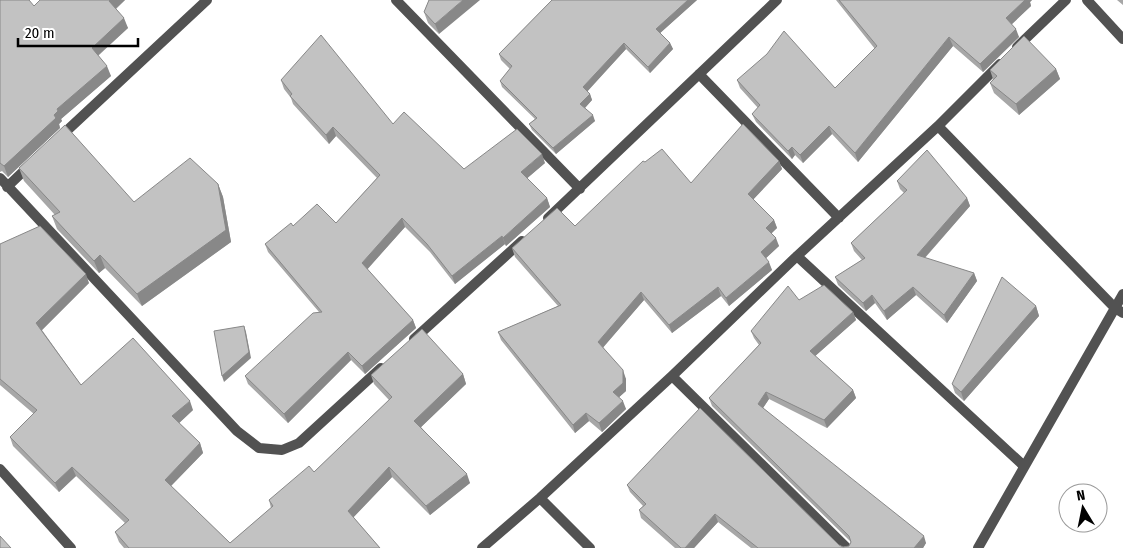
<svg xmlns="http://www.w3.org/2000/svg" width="1123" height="548" viewBox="0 0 1123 548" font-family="'Fira Sans Condensed',sans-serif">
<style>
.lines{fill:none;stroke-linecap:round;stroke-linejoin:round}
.minor{stroke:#525252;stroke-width:10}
.wall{fill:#a7a7a7}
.shaded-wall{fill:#888}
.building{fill:#c2c2c2;stroke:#888}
</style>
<rect width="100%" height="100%" fill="#fff"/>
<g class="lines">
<!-- minor -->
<path class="minor" d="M396,0L580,189
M1087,0L1123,39
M1017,47L1066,0
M699,74L839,218
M938,126L1115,308L1123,313
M60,137L207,0
M0,178L237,431L259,448L282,450L299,443L381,368
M7,187L31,164
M548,218L777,0
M797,256L1024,466
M414,339L522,241
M672,376L847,548
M0,469L71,548
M540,498L590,548
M482,548L540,498L672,376L797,256L938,126L1000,64
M978,548L1123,294"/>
</g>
<!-- wall -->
<path class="wall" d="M0,0L34,6L40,0H125L116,9L128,28L98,56L111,76L61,119L62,121L59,124L60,128L8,177L2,171L0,172Z
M429,0L439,34L428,23L424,12Z
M552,0H697L660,33L670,43L673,49L650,73L626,49L587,91L590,94L592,100L585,108L595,121L556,154L532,130L529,124L535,119L502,87L500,81L510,69L501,60L499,54Z
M836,0H1032L1030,2L1031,6L1011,24L1019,37L983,72L953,46L858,162L832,134L803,163L795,155L792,159L756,122L752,114L758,108L740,88L737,80L835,88L875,49Z
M1117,0H1123V5Z
M1056,69L1060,79L1019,115L994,93L990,83L993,79L990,70Z
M281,80L393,124L464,169L545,163L527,178L547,198L550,207L506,246L505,244L455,284L430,252L405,227L367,269L413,320L416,328L365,374L351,360L288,423L248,384L245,376L319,312L268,252L265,244L293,226L336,223L377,178L336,136L329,144L293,104L291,98L284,89Z
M779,161L782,169L753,199L774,220L777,228L771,233L779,246L766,258L772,270L729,306L721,296L672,333L644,300L603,347L626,379V391L619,397L626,409L602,432L589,421L575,433L501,340L498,332L558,306L515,257L512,248L575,226L645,162L691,183Z
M19,168L134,202L218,184L223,197L231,242L142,306L105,268L99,273L57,229L52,216L55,215L24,181Z
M897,181L967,198L970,206L925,258L974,273L977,281L947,323L916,295L887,320L875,303L866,311L838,285L835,277L862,260L854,251L851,243L904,193L900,189Z
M0,244L89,283L42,330L81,385L193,410L179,423L200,443L203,453L171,486L230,543L271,508L269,500L314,472L389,400L374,384L371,375L463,374L466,384L421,427L470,483L430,515L392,477L353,517L380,548H124L119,542L115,532L125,523L76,476L59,492L13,446L10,437L34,414L0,385Z
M799,300L853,312L856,320L815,356L853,390L856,398L827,428L769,399L763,408L926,543L923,548H751L718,522L694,548H675L641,518L639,510L643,506L630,492L627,485L839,545L843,547L849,546L851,542L712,406L709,398L759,345L754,338L751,331Z
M1036,306L1039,316L964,401L955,393L952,384Z"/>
<!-- shaded-wall -->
<path class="shaded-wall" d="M110,0H125L113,11L109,1Z
M463,0H480L439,34L435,24Z
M688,0H697L658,35L656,29Z
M1025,0H1032L1030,2L1031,6L1009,27L1006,18Z
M124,18L128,28L95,58L92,48Z
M1016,29L1019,37L983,72L980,64Z
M949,37L953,46L858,162L855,153Z
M624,43L626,49L586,93L583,87Z
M670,43L673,49L650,73L648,67Z
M107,66L111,76L61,119L62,121L59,124L60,128L8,177L4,166L54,115L57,109Z
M1056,69L1060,79L1019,115L1016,104Z
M590,94L592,100L583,110L580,104Z
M593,115L595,121L556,154L553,148Z
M829,126L832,134L803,163L800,155Z
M333,127L336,136L329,144L326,135Z
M792,147L795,155L792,159L788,151Z
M542,154L545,163L524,181L521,172Z
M779,161L782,169L751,202L748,194Z
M218,184L223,197L231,242L142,306L137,294Z
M547,198L550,207L506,246L503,238Z
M967,198L970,206L920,263L917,255Z
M402,218L405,227L365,272L362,263Z
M774,220L777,228L769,236L766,228Z
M502,236L505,244L455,284L452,276Z
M776,238L779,246L764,260L761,252Z
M100,255L105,268L99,273L94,261Z
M769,262L772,270L729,306L726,298Z
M974,273L977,281L947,323L944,315Z
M86,274L89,283L40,332L36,323Z
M718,287L721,296L672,333L669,325Z
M913,287L916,295L887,320L884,311Z
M641,292L644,300L601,350L598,342Z
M872,295L875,303L866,311L863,303Z
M1036,306L1039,316L964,401L961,392Z
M853,312L856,320L813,358L810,351Z
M413,320L416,328L365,374L362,366Z
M244,326L246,332L251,358L224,382L222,376Z
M348,352L351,360L288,423L284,414Z
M623,370L626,379V391L616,400L613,392Z
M463,374L466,384L418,430L414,421Z
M853,390L856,398L827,428L824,420Z
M766,392L769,399L761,411L758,404Z
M190,401L193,410L176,426L172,416Z
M623,401L626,409L602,432L599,423Z
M586,413L589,421L575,433L573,425Z
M200,443L203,453L168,489L165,480Z
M72,467L76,476L59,492L55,483Z
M389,467L392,477L351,520L348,511Z
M467,474L470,483L430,515L426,506Z
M715,514L718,522L694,548H685Z
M924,536L926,543L923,548H914Z"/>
<!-- building -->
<path class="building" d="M0,0H29L34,6L40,0H110L109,1L124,18L92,48L107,66L57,109L58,111L54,115L56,118L4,166L0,163Z
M429,0H463L435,24L424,12Z
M552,0H688L656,29L670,43L648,67L624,43L583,87L590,94L580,104L593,115L553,148L529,124L537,118L500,81L512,66L499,54Z
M839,0H1025L1006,18L1016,29L980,64L949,37L855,153L829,126L800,155L792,147L788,151L752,114L760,105L737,80L767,54L784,31L835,88L877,46Z
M321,35L393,124L404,112L464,169L517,129L542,154L521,172L547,198L503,238L502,236L452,276L427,244L402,218L362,263L413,320L362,366L348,352L284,414L245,376L313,313L322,312L265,244L291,223L293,226L317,204L336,223L380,175L333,127L326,135L290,96L292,94L281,80Z
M1024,36L1056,69L1016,104L990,83L997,76L990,70Z
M743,124L779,161L748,194L774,220L766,228L776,238L761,252L769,262L726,298L718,287L669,325L641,292L598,342L623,370V383L613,392L623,401L599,423L586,413L573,425L498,332L561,305L512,248L557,208L575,226L643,161L645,162L662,149L691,183Z
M65,125L134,202L190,158L218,184L226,230L137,294L100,255L94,261L52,216L60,212L19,168Z
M927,150L967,198L917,255L974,273L944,315L913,287L884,311L872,295L863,303L835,277L865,258L851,243L907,190L897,181Z
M40,226L86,274L36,323L81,385L133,338L190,401L172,416L200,443L165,480L230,543L273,506L269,500L309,466L314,472L392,397L371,375L422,329L463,374L414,421L467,474L426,506L389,467L348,511L380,548H129L115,532L129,520L72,467L55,483L10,437L37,410L0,379V244Z
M1002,277L1036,306L961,392L952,384Z
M824,285L853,312L810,351L853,390L824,420L766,392L758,404L924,536L914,548H758L715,514L685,548H681L639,510L646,504L627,485L700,408L839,545L843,547L849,546L851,542L849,536L709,398L761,343L751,331L788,286L799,300Z
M244,326L249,352L222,376L214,331Z
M0,536L11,548H0Z"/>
<!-- north arrow -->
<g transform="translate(1083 508) rotate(350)"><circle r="24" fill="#ffffff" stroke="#999999"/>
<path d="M0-4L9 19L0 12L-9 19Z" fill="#000000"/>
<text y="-8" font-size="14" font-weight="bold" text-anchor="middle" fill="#000000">N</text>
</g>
<!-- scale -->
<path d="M18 38v8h120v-8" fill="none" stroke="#000000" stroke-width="2.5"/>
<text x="25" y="38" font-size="15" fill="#000000" stroke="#ffffff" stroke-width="4" paint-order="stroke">20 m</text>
</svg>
